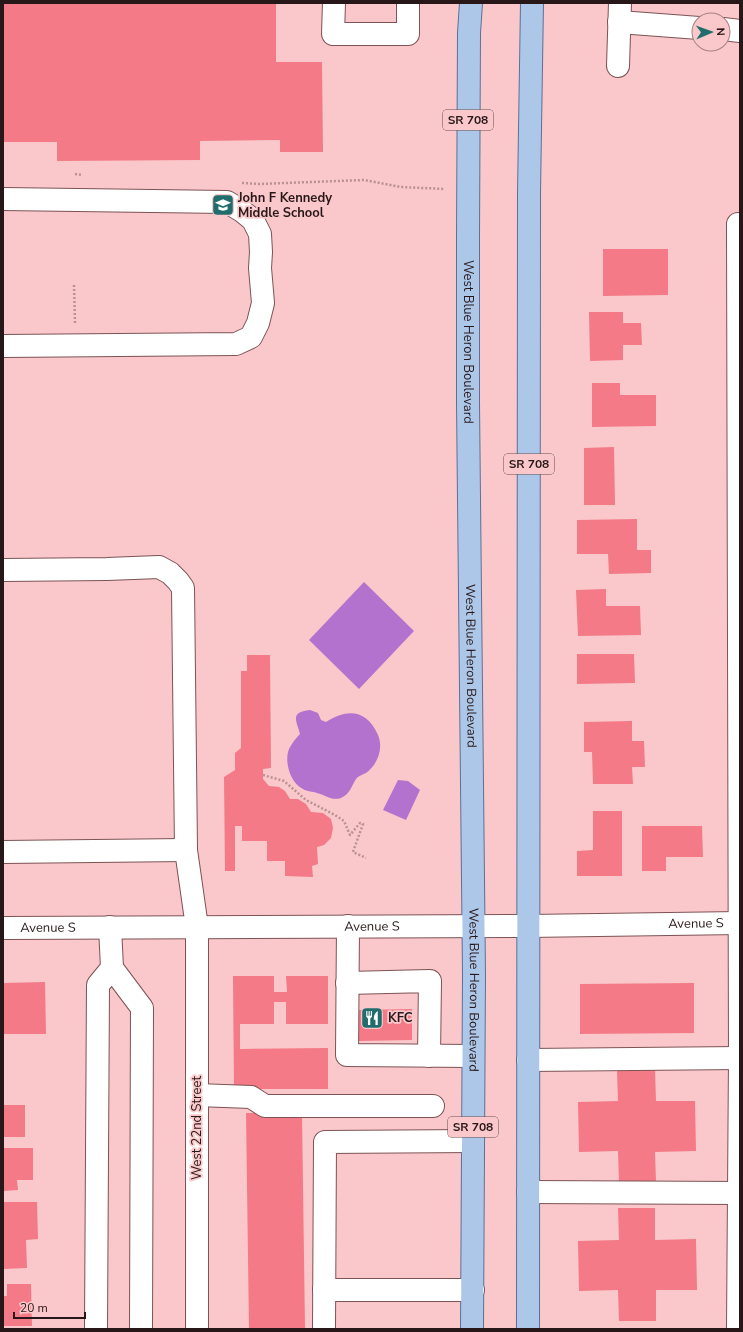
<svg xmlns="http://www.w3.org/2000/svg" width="743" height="1332" viewBox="0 0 743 1332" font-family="'Nunito Sans',sans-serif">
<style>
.water{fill:#b372ce}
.building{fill:#f37a86}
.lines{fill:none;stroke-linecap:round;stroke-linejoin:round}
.minor-casing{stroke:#7d5355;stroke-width:24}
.major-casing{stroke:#5b7197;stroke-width:24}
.path{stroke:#b99193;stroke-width:2.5;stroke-dasharray:2 2;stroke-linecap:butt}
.minor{stroke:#fff;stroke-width:22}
.major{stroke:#adc7e9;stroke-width:22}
.labels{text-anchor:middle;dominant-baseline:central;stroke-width:3.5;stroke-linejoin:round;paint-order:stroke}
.shield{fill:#fac8ca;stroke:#674c4d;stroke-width:1}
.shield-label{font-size:12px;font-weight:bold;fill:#281718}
.poi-label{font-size:13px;font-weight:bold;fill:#281718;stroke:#fac8ca;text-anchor:start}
.street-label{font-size:13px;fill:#281718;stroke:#fac8ca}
</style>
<rect width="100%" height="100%" fill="#fac8ca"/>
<!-- water -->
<path class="water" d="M364,582L414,631L359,689L309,640Z
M310,710L318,713L321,720L326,722C348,708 367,710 378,735C384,749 377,765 366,773C362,775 358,776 356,779C351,787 350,794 341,798C332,801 325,795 317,793C313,791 307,792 303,789C290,783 284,761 289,749C292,743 296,738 300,734C296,720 290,712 310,710Z
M398,780L408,781L420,790L406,820L383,810Z"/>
<!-- building -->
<path class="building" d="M3,3H276V62H322L323,152H280V140L200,141V160L57,161V142H3Z
M603,249H668V295L603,296Z
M589,312H623V323H641L642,345H623V360L590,361Z
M592,383H620V395H656V426L592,427Z
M614,447L615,505H584V448Z
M637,519V550H651V573L609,574L608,554H577V520Z
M606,589V606H640L641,635L578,636L576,590Z
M577,654H634L635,683L577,684Z
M247,655H270L271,768L263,769V779L269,786L279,787L285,791L290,799H298L306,804L311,812L323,813L331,819L333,828L331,838L324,845L317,847L318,864L312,866L313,877L285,876V861H267V841H242V826H235V871H225L224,777L235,770V753L241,748V671H247Z
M632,721V741H644L645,767H632L633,784H593L592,752H584V722Z
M593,811H622V876H577V851L593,850Z
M642,826H702L703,857H666V871H642Z
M233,976H274V992H287L286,976H328V1024H286V1002H274V1024H240V1049L328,1048V1089H234Z
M45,982L46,1034H3V983Z
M694,983V1033L580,1034V984Z
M412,1009V1040L359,1041L358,1010Z
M655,1069L656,1101H695L696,1151L655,1152L656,1182L619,1183L618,1151L579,1152L578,1102L618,1101L617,1070Z
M3,1105H25V1137H3Z
M246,1113H302L305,1329H249Z
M3,1148H33V1180H17L18,1190L3,1191Z
M3,1202H37L38,1239L26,1240L27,1268L3,1269Z
M618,1208H655V1240L696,1239L697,1290H656V1321H619L618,1290L579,1291L578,1241L619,1240Z
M7,1284H31L32,1326H3V1296H7Z"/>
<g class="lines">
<!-- minor casing -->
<g class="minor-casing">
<g id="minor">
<path d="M334,3L333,34H408V3"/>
<path d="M619,22L699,28"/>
<path d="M723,29L740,31"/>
<path d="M618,66L620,3"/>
<path d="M3,199L227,202L242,211L253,220L260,234L261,252L260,268L263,303L258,323L251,337L236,344L3,346"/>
<path d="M738,224L740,1058L738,1329"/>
<path d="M3,570L107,569L159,567L170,573L178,581L183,588L186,850L197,927V1329"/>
<path d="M3,852L186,850"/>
<path d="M348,926L347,1055L473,1056"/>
<path id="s1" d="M3,928L528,926L740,923"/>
<path d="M112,968L142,1008L141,1329"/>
<path d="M347,983L430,981L429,1056"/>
<path d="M528,1060L740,1058"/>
<path d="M197,1095L251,1097L265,1106H433"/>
<path d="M528,1192L739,1193"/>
<path d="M324,1290H473"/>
<path d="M96,1329L98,985L112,968L110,927"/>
<path d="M324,1329L325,1142L473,1141"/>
</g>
</g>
<!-- major casing -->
<g class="major-casing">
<g id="major">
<path id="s2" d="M471,3L469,33L468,237V403L474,975L472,1329"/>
<path d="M528,1329L529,193L532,3"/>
</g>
</g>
<!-- path -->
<path class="path" d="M75,174L82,175
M242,183L259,184L364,180L401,187L445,189
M74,285L75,323
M263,775L284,781L306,800L335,815L344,821L350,835L360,823L363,824L353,852L366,858"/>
<!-- minor -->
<use href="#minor" class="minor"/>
<!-- major -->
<use href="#major" class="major"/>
</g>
<!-- icons -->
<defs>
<g id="school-square" transform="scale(1.15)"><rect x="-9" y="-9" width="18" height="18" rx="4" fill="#216d6d" stroke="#fac8ca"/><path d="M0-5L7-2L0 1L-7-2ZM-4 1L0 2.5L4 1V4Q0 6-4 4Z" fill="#fff"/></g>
<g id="restaurant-square" transform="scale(1.15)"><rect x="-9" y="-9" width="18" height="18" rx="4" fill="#216d6d" stroke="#fac8ca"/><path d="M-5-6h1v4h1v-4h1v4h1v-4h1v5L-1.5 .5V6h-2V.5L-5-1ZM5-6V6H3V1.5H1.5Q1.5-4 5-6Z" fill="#fff"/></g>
</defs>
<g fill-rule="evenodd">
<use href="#school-square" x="223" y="205"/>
<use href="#restaurant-square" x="372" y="1018"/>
</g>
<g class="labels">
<!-- shield labels -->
<g class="shield">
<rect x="443" y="110" width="50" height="20" rx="3"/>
<rect x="504" y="454" width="50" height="20" rx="3"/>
<rect x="448" y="1117" width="50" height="20" rx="3"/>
</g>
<g class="shield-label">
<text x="468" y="120">SR 708</text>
<text x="529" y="464">SR 708</text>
<text x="473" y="1127">SR 708</text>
</g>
<!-- poi labels -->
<g class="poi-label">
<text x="238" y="198">John F Kennedy<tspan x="238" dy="15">Middle School</tspan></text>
<text x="388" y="1018">KFC</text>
</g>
<!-- street labels -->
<g class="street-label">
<text stroke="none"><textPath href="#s2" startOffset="339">West Blue Heron Boulevard</textPath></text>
<text stroke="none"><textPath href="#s2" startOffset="663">West Blue Heron Boulevard</textPath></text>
<text stroke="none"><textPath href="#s1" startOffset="693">Avenue S</textPath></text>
<text stroke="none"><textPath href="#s1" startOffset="369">Avenue S</textPath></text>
<text stroke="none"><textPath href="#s1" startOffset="45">Avenue S</textPath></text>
<text stroke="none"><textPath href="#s2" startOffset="987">West Blue Heron Boulevard</textPath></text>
<text transform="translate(197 1128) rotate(-90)">West 22nd Street</text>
</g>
</g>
<!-- border -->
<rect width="743" height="1332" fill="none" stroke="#281718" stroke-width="8"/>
<!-- north arrow -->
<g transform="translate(711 32) rotate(88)"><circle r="19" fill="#fac8ca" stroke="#a68183"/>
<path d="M0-3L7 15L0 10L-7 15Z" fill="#216d6d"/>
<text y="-6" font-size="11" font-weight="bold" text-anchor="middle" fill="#281718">N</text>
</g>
<!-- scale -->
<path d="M14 1312v6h71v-6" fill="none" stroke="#281718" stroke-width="2"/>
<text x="20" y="1312" font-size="12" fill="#281718" stroke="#fac8ca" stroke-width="3" paint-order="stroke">20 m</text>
</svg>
